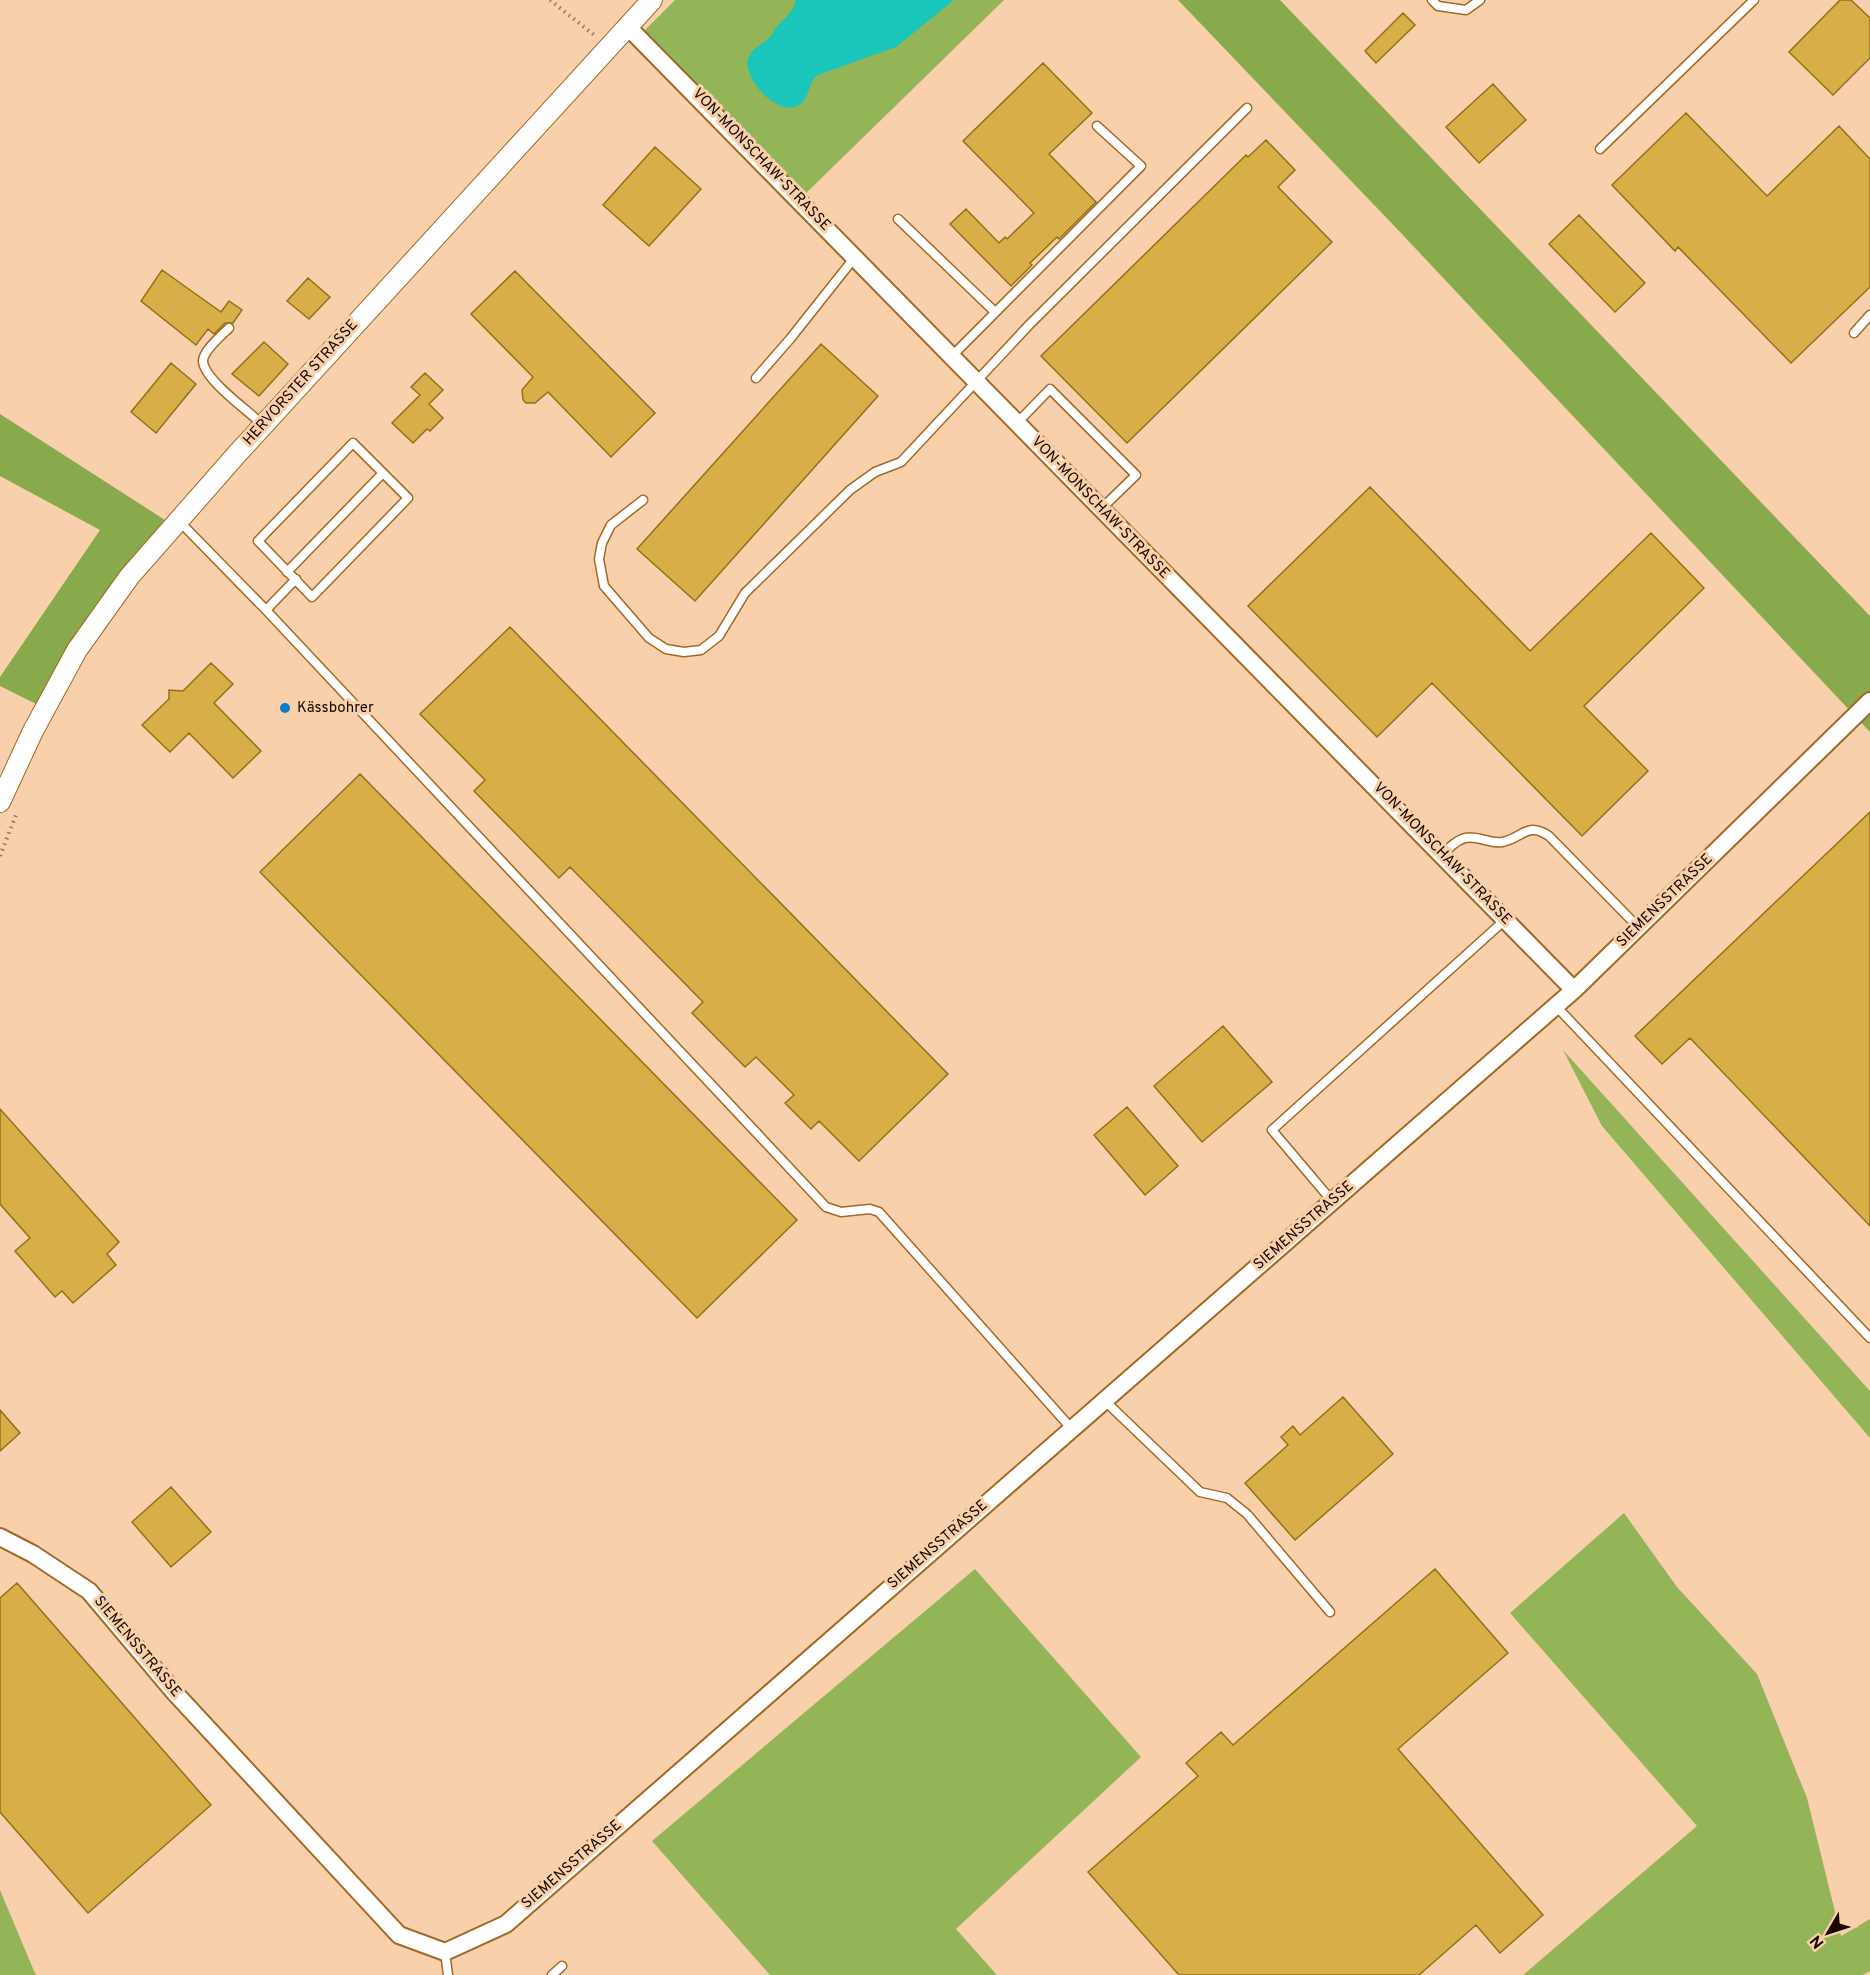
<svg xmlns="http://www.w3.org/2000/svg" width="1870" height="1975" viewBox="0 0 1870 1975" font-family="Overpass,sans-serif">
<style>
.green{fill:#93b558}
.forest{fill:#88aa4c}
.water{fill:#19c6b9}
.building{fill:#d8ae49;stroke:#937115;stroke-width:1.5}
.lines{fill:none;stroke-linecap:round;stroke-linejoin:round}
.service-casing{stroke:#a26925;stroke-width:11}
.minor-casing{stroke:#a26925;stroke-width:20}
.tertiary-casing{stroke:#a26925;stroke-width:22}
.path{stroke:#957860;stroke-width:4;stroke-dasharray:1.5 4.5;stroke-linecap:butt}
.service{stroke:#fff;stroke-width:8}
.minor{stroke:#fff;stroke-width:16}
.tertiary{stroke:#fff;stroke-width:20}
.poi-dot{fill:#0b7dc7;stroke:#f8d1ac;stroke-width:2}
.labels{text-anchor:middle;dominant-baseline:central;stroke-width:6;stroke-linejoin:round;paint-order:stroke}
.street-label{font-size:15px;fill:#190800;stroke:#f8d1ac}
.poi-label{font-size:15px;fill:#190800;stroke:#f8d1ac;text-anchor:start}
</style>
<rect width="100%" height="100%" fill="#f8d1ac"/>
<!-- green -->
<path class="green" d="M675,0H1004L799,200L639,36Z
M1563,1050L1870,1391V1438L1602,1126Z
M1624,1513L1677,1587L1757,1674L1807,1798L1841,1936L1870,1919V1971L1863,1975H1523L1697,1826L1510,1613Z
M975,1569L1141,1757L956,1929L997,1975H770L652,1841Z
M0,1890L34,1971L36,1975H0Z"/>
<!-- forest -->
<path class="forest" d="M1178,0H1280L1870,616V732L1400,232Z
M0,414L165,520L78,630L36,704L0,686V677L100,530L0,476Z"/>
<!-- water -->
<path class="water" d="M796,0H954L896,47L818,75C807,83 811,97 799,105C779,119 739,76 749,56C754,47 763,44 770,37C773,34 774,29 777,26C785,18 794,11 796,0Z"/>
<!-- building -->
<path class="building" d="M1840,0H1851L1870,18V58L1833,95L1789,52Z
M1403,13L1415,25L1376,63L1365,51Z
M1043,63L1092,113L1049,154L1096,202L1059,239L1057,237L1030,263L1032,265L1011,286L950,224L966,209L999,243L1005,237L1007,239L1034,213L963,141Z
M1493,84L1526,120L1479,163L1446,127Z
M1686,113L1767,196L1839,126L1870,159V287L1791,363L1678,247L1675,251L1612,185Z
M1266,140L1295,170L1278,187L1332,242L1127,443L1041,356L1246,155L1248,157Z
M655,147L701,189L649,246L603,205Z
M1579,215L1645,283L1615,312L1549,244Z
M162,270L221,312L229,301L242,310L233,323H225L214,334L208,329L196,345L141,301Z
M515,271L655,413L611,457L548,392L535,403H526L523,400L522,390L533,377L471,314Z
M308,278L330,297L309,319L287,301Z
M264,342L288,364L259,396L232,374Z
M821,344L878,396L695,601L637,549Z
M171,363L196,384L156,433L131,412Z
M425,373L443,390L429,404L443,418L430,431L427,429L413,443L392,423L420,395L411,387Z
M1370,487L1530,651L1651,533L1704,588L1584,706L1648,771L1582,836L1432,683L1377,737L1248,606Z
M510,627L948,1074L859,1161L819,1121L811,1129L785,1103L794,1095L756,1057L745,1067L692,1013L703,1002L570,867L559,878L474,791L485,780L420,714Z
M211,663L233,684L214,703L261,751L233,778L189,733L170,752L142,725L169,699V690L183,691Z
M360,774L797,1220L697,1318L260,872Z
M1870,812V1226L1690,1038L1662,1064L1635,1036Z
M1223,1026L1272,1082L1202,1142L1154,1086Z
M1127,1107L1178,1166L1145,1195L1094,1135Z
M0,1109L119,1242L107,1254L116,1265L73,1303L62,1291L55,1297L15,1251L30,1238L0,1204Z
M1343,1397L1393,1454L1295,1540L1245,1483L1288,1445L1281,1437L1293,1426L1300,1435Z
M0,1410L20,1433L0,1451Z
M171,1487L211,1532L171,1567L132,1522Z
M1435,1569L1508,1653L1398,1749L1543,1915L1500,1953L1476,1925L1419,1975H1179L1088,1872L1198,1776L1186,1763L1221,1732L1233,1745Z
M17,1583L211,1805L88,1913L0,1812V1598Z"/>
<g class="lines">
<!-- service casing -->
<g class="service-casing">
<path id="service" d="M1432,0L1438,6L1466,10L1480,0
M1600,149L1754,0
M898,219L995,312
M229,328C222,335 203,351 203,361C204,380 249,411 263,425
M1854,333L1870,315
M952,356L1141,166L1097,126
M756,378L790,339L855,257
M1017,423L1050,389L1136,475L1101,509
M353,443L408,498L312,597L258,541Z
M643,500L611,525L602,543L599,559L604,586L649,638L666,649L684,652L701,650L719,636L745,593L850,490L875,472L901,462L1029,325L1247,108
M179,521L266,610L826,1207L841,1212L870,1209L879,1212L1071,1428
M287,572L383,473
M266,610L296,579
M1443,855C1449,848 1455,841 1465,838C1477,835 1490,844 1502,842C1523,838 1527,821 1549,836L1638,927
M1556,1006L1870,1338
M1332,1201L1272,1130L1506,919
M1104,1400L1200,1492L1227,1498L1247,1514L1330,1612
M445,1952L448,1975
M552,1975L562,1966"/>
</g>
<!-- minor casing -->
<g class="minor-casing">
<path id="minor" d="M627,26L1574,990
M0,1537L33,1554L89,1591L175,1693L399,1935L445,1952L506,1924L1574,990L1870,701"/>
</g>
<!-- tertiary casing -->
<g class="tertiary-casing">
<path id="tertiary" d="M0,802L33,731L77,650L129,577L237,454L652,0"/>
</g>
<!-- path -->
<path class="path" d="M550,0L594,35
M0,856L16,815"/>
<!-- service -->
<use href="#service" class="service"/>
<!-- minor -->
<use href="#minor" class="minor"/>
<!-- tertiary -->
<use href="#tertiary" class="tertiary"/>
</g>
<!-- markers -->
<circle class="poi-dot" cx="285" cy="708" r="6"/>
<g class="labels">
<!-- street labels -->
<g class="street-label">
<text transform="translate(761 160) rotate(46)">VON-MONSCHAW-STRASSE</text>
<text transform="translate(301 383) rotate(-48)">HERVORSTER STRASSE</text>
<text transform="translate(1100 508) rotate(46)">VON-MONSCHAW-STRASSE</text>
<text transform="translate(1442 854) rotate(46)">VON-MONSCHAW-STRASSE</text>
<text transform="translate(1665 901) rotate(-44)">SIEMENSSTRASSE</text>
<text transform="translate(1304 1226) rotate(-41)">SIEMENSSTRASSE</text>
<text transform="translate(938 1545) rotate(-41)">SIEMENSSTRASSE</text>
<text transform="translate(137 1647) rotate(50)">SIEMENSSTRASSE</text>
<text transform="translate(572 1865) rotate(-41)">SIEMENSSTRASSE</text>
</g>
<!-- poi labels -->
<g class="poi-label">
<text x="297" y="708">Kässbohrer</text>
</g>
</g>
<!-- north arrow -->
<g transform="translate(1828 1933) rotate(231)" stroke="#f8d1ac" stroke-width="4.5" paint-order="stroke">
<path d="M0-4.5L10 22L0 15L-10 22Z" fill="#190800"/>
<text y="-9" font-size="16" font-weight="bold" text-anchor="middle" fill="#190800">N</text>
</g>
</svg>
